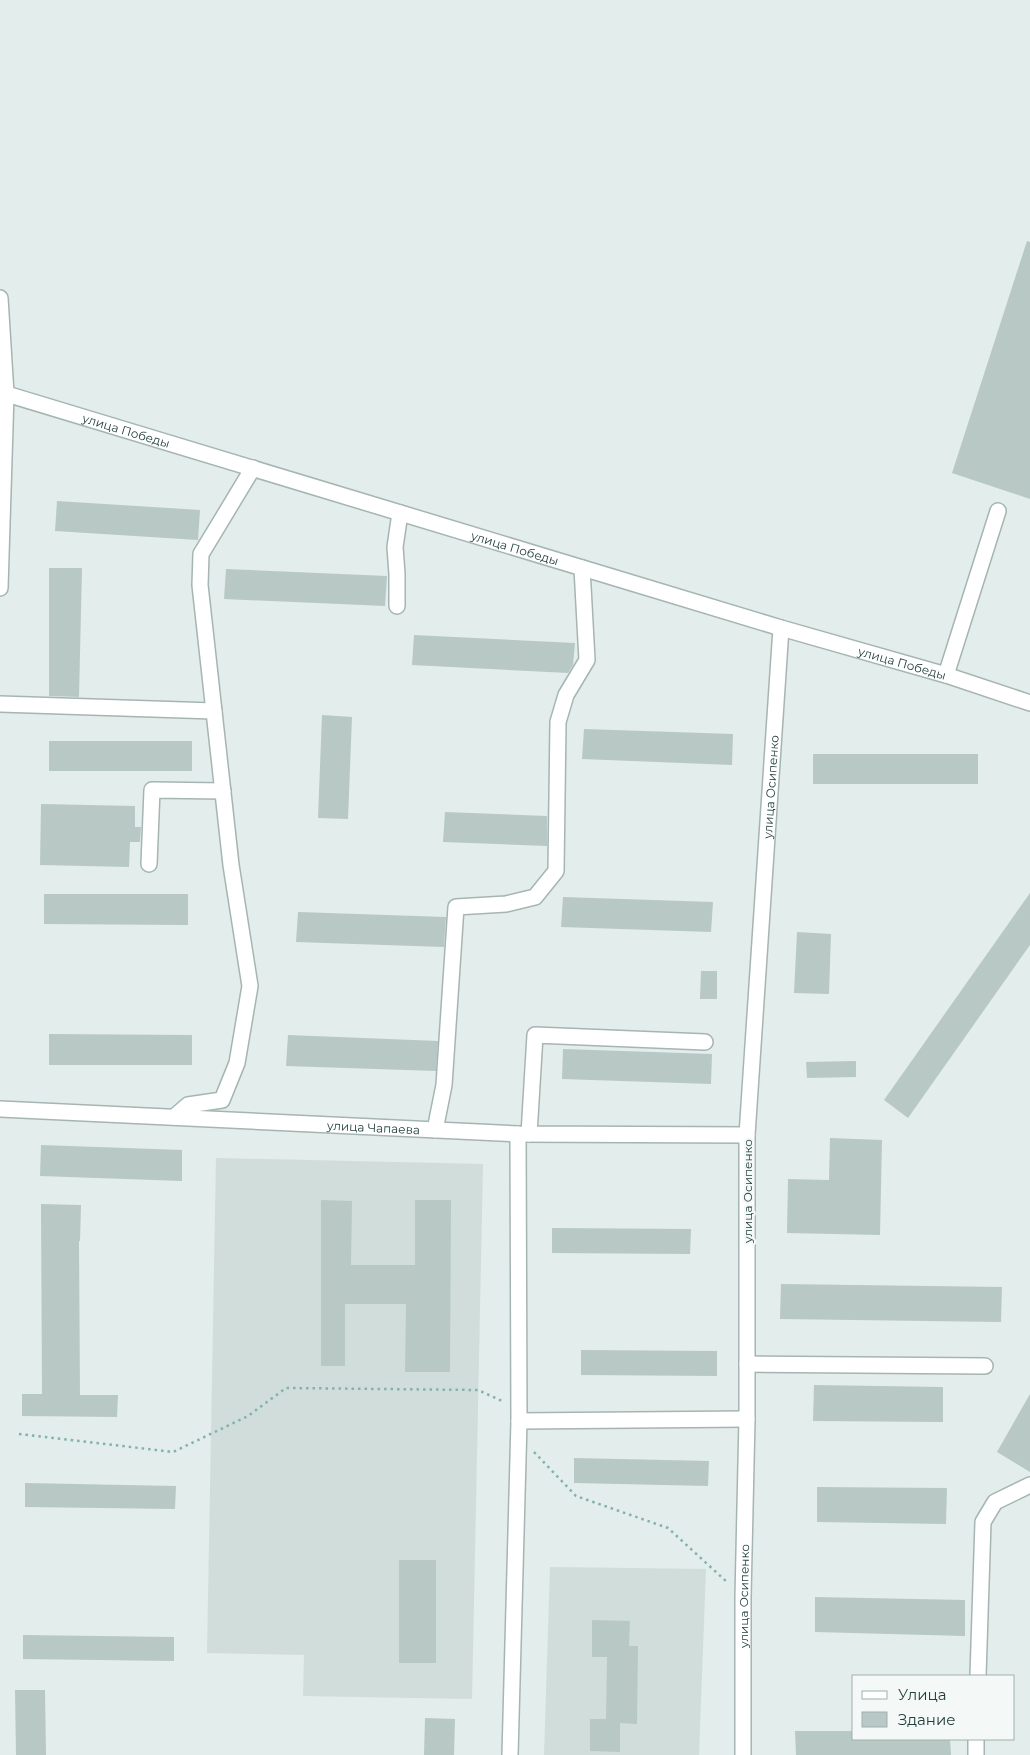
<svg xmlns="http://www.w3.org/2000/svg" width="1030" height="1755" viewBox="0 0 1030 1755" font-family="Montserrat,sans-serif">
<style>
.built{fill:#d1ddda}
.building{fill:#b8c8c5}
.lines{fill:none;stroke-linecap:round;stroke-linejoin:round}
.minor-casing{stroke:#a5b5b3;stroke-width:18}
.path{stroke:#83b1ac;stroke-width:2.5;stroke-dasharray:2.5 4;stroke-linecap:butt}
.minor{stroke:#fff;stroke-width:15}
.labels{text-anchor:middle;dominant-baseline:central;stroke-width:4.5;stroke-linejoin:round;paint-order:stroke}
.street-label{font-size:12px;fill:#223f3d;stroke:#f4f9f8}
</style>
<rect width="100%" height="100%" fill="#e3edeb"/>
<!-- built -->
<path class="built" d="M216,1158L483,1164L472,1699L303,1696L304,1655L207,1653Z
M550,1567L706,1569L699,1755H544Z"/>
<!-- building -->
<path class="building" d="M1027,241L1030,242V499L952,473Z
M57,501L200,510L198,540L55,531Z
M49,568H82L79,697L49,696Z
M226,569L387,576L385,606L224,599Z
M414,635L575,643L573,665L568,673L412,665Z
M322,715L352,717L348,819L318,818Z
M584,729L733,734L732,765L582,759Z
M49,741H192V771H49Z
M813,754H978V784H813Z
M41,804L135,806V827H141L140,842H130L129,867L40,865Z
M445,812L547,816V846L443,842Z
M1030,893V945L908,1118L884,1100Z
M44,894H188V925L44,924Z
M563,897L713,902L711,932L561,927Z
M298,912L446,917L444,947L296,942Z
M797,932L831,934L829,994L794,993Z
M701,971H717V999H700Z
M49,1034L192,1035V1065H49Z
M288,1035L438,1041L436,1071L286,1066Z
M563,1049L712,1054L711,1084L562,1079Z
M856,1061V1077L807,1078L806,1062Z
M830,1138L882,1140L880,1235L787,1233L788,1179L829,1180Z
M41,1145L182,1150V1181L40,1176Z
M321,1200L352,1201L351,1265H415V1200H451L450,1372H405L406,1304H345V1366H321Z
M41,1204L81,1205L80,1241H79L80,1395H118L117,1417L22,1416V1394H42Z
M552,1228L691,1229L690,1254L552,1253Z
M781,1284L1002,1287L1001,1322L780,1319Z
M581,1350L717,1351V1376L581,1375Z
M814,1385L943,1387V1422L813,1421Z
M1030,1394V1472L997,1452Z
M574,1458L709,1461L708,1486L574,1483Z
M25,1483L176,1486L175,1509L25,1507Z
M817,1487L947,1488L946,1524L817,1522Z
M399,1560H436V1663H399Z
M815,1597L965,1600V1636L815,1632Z
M592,1620L630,1621L629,1646H638L637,1724L620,1723V1752L590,1751V1719H606L607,1657H592Z
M23,1635L174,1637V1661L23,1659Z
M15,1690H45L46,1755H16Z
M425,1718L455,1719L454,1755H424Z
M795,1731H854V1739H950L951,1755H796Z"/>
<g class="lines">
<!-- minor casing -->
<g class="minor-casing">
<g id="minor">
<path d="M0,298L6,394L0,588"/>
<path id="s1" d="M0,392L781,628L946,675L1030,703"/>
<path d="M397,606V574L395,547L400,513"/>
<path d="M946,675L998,511"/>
<path d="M0,704L214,711"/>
<path d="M149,864L152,790L223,791"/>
<path id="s2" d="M0,1109L518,1134L747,1135"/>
<path d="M174,1117L188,1105L222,1100L237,1063L250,986L231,865L200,585L201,554L253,468"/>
<path d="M435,1130L444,1085L456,907L506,904L535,897L556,871L558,722L566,695L587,660L582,568"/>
<path d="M529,1134L535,1035L705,1042"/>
<path d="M747,1364L985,1366"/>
<path d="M519,1421L747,1419"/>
<path d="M978,1676L983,1522L995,1502L1030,1485"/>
<path d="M510,1755L519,1421L518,1134"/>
<path id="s3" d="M743,1755V1597L747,1419V1135L781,628"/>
<path d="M976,1755V1739"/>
</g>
</g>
<!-- path -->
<path class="path" d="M19,1434L173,1452L248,1416L286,1388L478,1390L504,1402
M534,1452L576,1496L668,1528L728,1583"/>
<!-- minor -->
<use href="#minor" class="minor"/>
</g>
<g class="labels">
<!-- street labels -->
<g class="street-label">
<text stroke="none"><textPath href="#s1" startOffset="132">улица Победы</textPath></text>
<text stroke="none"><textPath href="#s1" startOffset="538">улица Победы</textPath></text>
<text stroke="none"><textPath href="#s1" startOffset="942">улица Победы</textPath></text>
<text stroke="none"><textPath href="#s3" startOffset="969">улица Осипенко</textPath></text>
<text stroke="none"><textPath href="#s2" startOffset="374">улица Чапаева</textPath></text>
<text transform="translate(747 1191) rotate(-90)">улица Осипенко</text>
<text stroke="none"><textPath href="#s3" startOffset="159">улица Осипенко</textPath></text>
</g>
</g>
<!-- legend -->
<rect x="852" y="1675" width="162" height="65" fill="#f4f9f8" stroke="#a0afad"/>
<rect x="862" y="1691" width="25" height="8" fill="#ffffff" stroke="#a0afad"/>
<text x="898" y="1700" font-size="15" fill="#223f3d">Улица</text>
<rect x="862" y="1712" width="25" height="15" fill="#b8c8c5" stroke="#a0afad"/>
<text x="898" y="1725" font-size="15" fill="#223f3d">Здание</text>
</svg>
